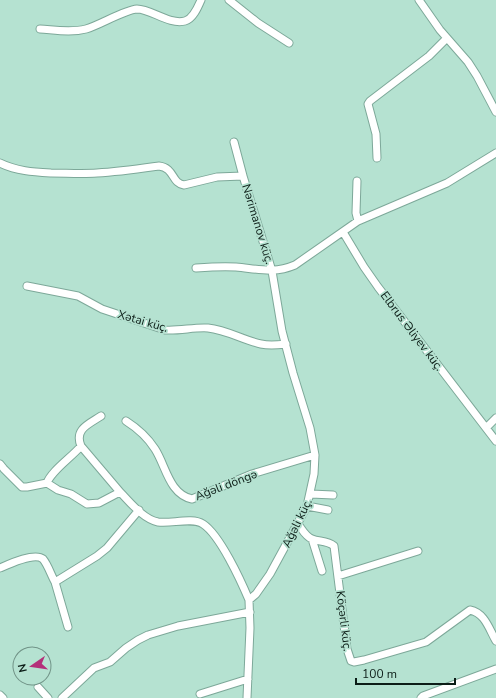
<svg xmlns="http://www.w3.org/2000/svg" width="496" height="698" viewBox="0 0 496 698" font-family="'Nunito Sans',sans-serif">
<style>
.lines{fill:none;stroke-linecap:round;stroke-linejoin:round}
.minor-casing{stroke:#7da899;stroke-width:9}
.minor{stroke:#fff;stroke-width:7}
.labels{text-anchor:middle;dominant-baseline:central;stroke-width:3.5;stroke-linejoin:round;paint-order:stroke}
.street-label{font-size:12px;fill:#0c1d17;stroke:#b5e2d1}
</style>
<rect width="100%" height="100%" fill="#b5e2d1"/>
<g class="lines">
<!-- minor casing -->
<g class="minor-casing">
<path id="minor" d="M229,0L258,23L289,43
M419,0L440,30L468,62L477,76L496,112
M40,29C55,30 71,33 86,29C100,25 124,10 137,9C151,9 169,25 185,21C193,19 198,7 201,0
M234,142L243,176
M377,158L376,134L368,104L370,101L429,56L447,38
M0,163C16,171 34,172 51,173C66,173 82,174 97,173C118,172 138,169 159,166C175,168 171,183 184,185L217,177L243,176L272,271L282,331L293,373L310,428L315,455L314,474L307,506L270,574L256,594L249,600L250,628L247,698
M357,181L356,213L358,221
M343,232L364,267L378,287L496,441
M196,268C209,267 223,266 236,267C258,269 274,274 295,265L358,221L447,183L496,153
M27,286L78,296L102,309L165,330C180,331 194,327 208,328C227,330 243,340 261,344C270,346 277,345 286,344
M101,416C89,424 74,429 81,446L120,492
M126,421C137,428 148,438 155,449C166,466 169,494 192,499L252,474L315,455
M486,428L496,418
M0,464L4,469L22,487H27L47,483L58,490L71,494L87,504L99,503L120,492C130,502 143,519 158,522C171,524 192,517 203,524C220,535 241,581 249,600
M47,483C51,471 72,457 81,446
M311,494L333,495
M307,506L328,510
M298,524C302,529 305,536 312,539C319,542 327,540 334,546L347,649L351,661L354,662L364,660L426,642L470,610C485,613 489,629 496,641
M312,539L322,571
M0,568C9,564 35,552 43,559C48,565 51,575 55,582L97,556L107,548L139,510
M338,576L418,551
M55,582L68,627
M38,687L48,698
M200,694L248,679
M0,695L3,698
M62,698L94,668L110,662L126,648L138,640L148,635L178,626L250,612
M421,698L423,696L496,669"/>
</g>
<!-- minor -->
<use href="#minor" class="minor"/>
</g>
<g class="labels">
<!-- street labels -->
<g class="street-label">
<text transform="translate(258 224) rotate(73)">Nərimanov küç.</text>
<text transform="translate(143 321) rotate(16)">Xətai küç.</text>
<text transform="translate(412 331) rotate(53)">Elbrus Əliyev küç.</text>
<text transform="translate(226 485) rotate(-21)">Ağəli döngə</text>
<text transform="translate(297 523) rotate(-64)">Ağəli küç.</text>
<text transform="translate(344 621) rotate(83)">Köçərli küç.</text>
</g>
</g>
<!-- north arrow -->
<g transform="translate(32 666) rotate(257)"><circle r="19" fill="#b5e2d1" stroke="#719387"/>
<path d="M0-3L7 15L0 10L-7 15Z" fill="#b4317a"/>
<text y="-6" font-size="11" font-weight="bold" text-anchor="middle" fill="#0c1d17">N</text>
</g>
<!-- scale -->
<path d="M356 678v6h99v-6" fill="none" stroke="#0c1d17" stroke-width="2"/>
<text x="362" y="678" font-size="12" fill="#0c1d17" stroke="#b5e2d1" stroke-width="3" paint-order="stroke">100 m</text>
</svg>
